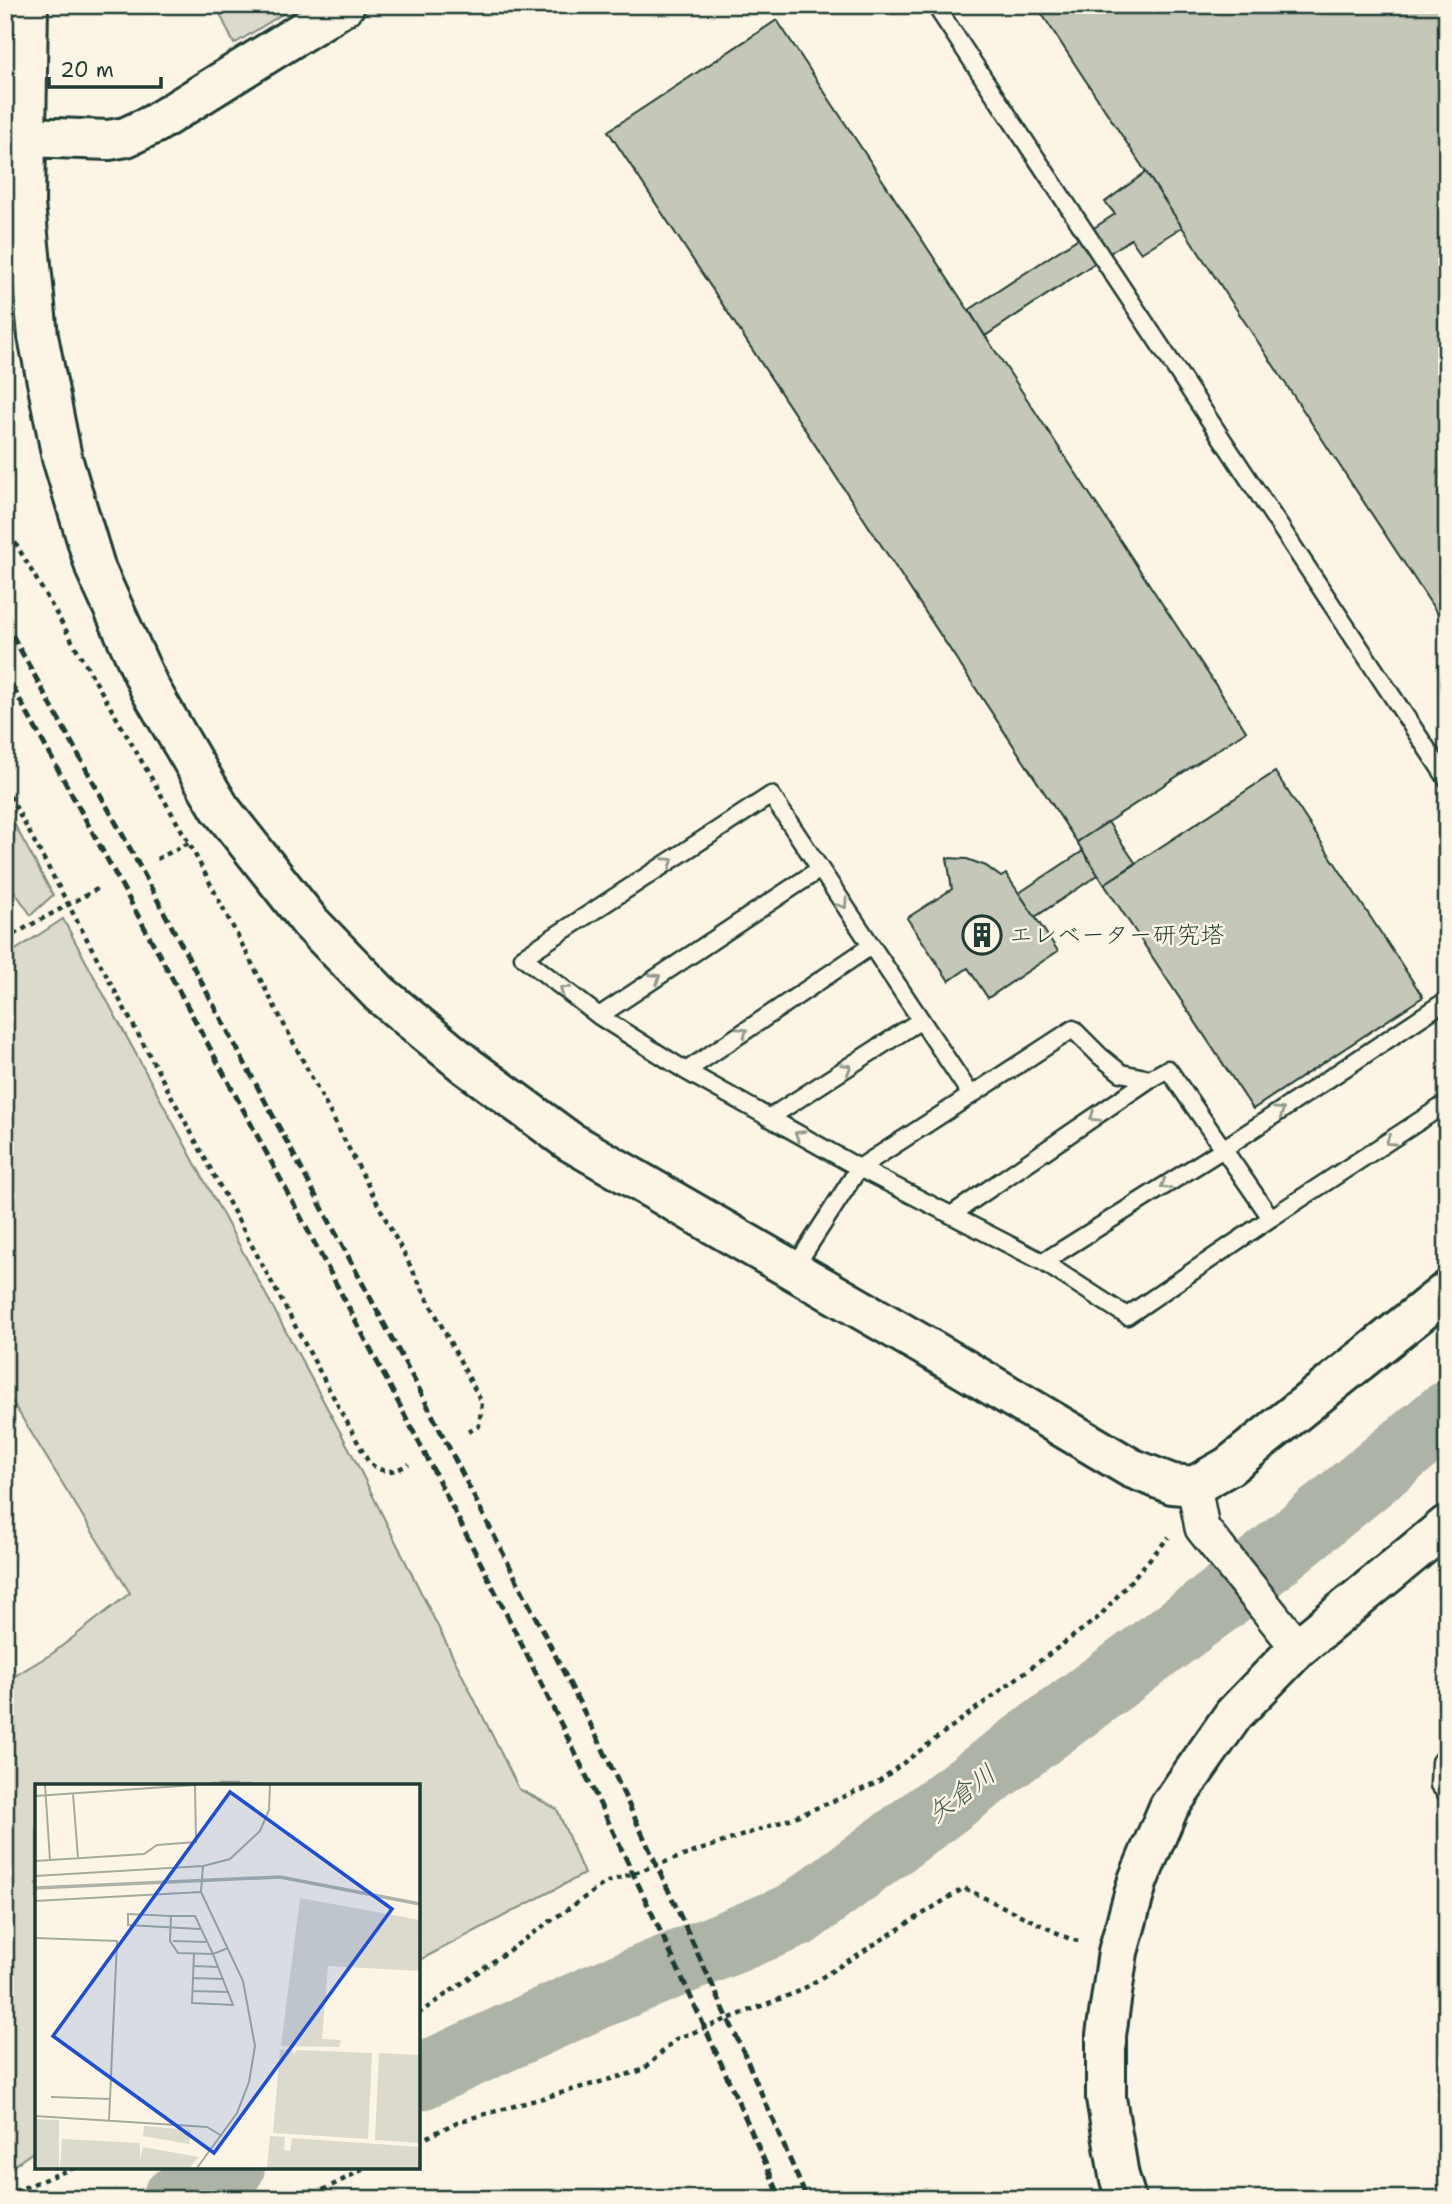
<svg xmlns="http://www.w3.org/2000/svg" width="1452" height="2204" viewBox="0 0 1452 2204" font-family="'Shantell Sans','Klee One',sans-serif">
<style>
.green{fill:#dcdacc;stroke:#7e8c80;stroke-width:2}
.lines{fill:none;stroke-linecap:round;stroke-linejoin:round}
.river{stroke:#aeb3a7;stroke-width:66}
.building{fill:#c5c7b9;stroke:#1f3d34;stroke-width:2}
.lane-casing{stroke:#1f3d34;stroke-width:21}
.street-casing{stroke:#1f3d34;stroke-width:38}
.secondary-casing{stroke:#1f3d34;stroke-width:44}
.path{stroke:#1f3d34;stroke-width:4.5;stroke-dasharray:5 5;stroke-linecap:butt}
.lane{stroke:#fcf5e5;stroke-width:16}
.street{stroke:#fcf5e5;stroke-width:33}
.secondary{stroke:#fcf5e5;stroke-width:38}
.rail{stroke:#1f3d34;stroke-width:5;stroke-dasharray:10 5;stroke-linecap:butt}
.oneway{stroke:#8e998c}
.labels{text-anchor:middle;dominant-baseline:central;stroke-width:5;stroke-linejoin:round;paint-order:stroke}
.poi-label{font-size:24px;fill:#1f3d34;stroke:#fcf5e5;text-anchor:start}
.water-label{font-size:26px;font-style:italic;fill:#435a51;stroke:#fcf5e5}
.inset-river{fill:none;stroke:#aeb3a7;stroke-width:3.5}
.inset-road{fill:none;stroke:#a4ab9e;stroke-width:2}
.view{fill:#1d4ed8;fill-opacity:0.15;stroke:#1d4ed8;stroke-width:3.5}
.inset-edge{fill:none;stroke:#1f3d34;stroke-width:3.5}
</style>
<rect width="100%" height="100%" fill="#fcf5e5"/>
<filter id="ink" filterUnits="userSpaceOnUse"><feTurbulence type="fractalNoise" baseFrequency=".0143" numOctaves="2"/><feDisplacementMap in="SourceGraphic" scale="14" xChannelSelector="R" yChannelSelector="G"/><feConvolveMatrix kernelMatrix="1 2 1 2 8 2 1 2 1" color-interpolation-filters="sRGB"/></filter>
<g filter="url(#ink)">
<!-- green -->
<path class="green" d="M216,5H297L234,44Z
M5,807L53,895L31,915L5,878Z
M63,919L351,1452L519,1789L557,1809L584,1874L418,1961V1786H37V2149L5,2172V1662L8,1661L16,1675L53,1653L130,1593L5,1390V957Z"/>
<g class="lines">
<!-- river -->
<path class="river" d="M418,2078L593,1998L796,1915L1224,1597L1447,1414
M175,2199L232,2167"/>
</g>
<!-- building -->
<path class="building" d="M1036,5H1447V628L1182,227Z
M777,20L1246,731L1077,842L608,131Z
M1146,172L1182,227L1141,253L1131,239L985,336L969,310L1115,214L1105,202Z
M1275,772L1423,997L1253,1109L1104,884Z
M1108,822L1136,864L1104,884L1077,842Z
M1083,851L1098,875L1035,917L1019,893Z
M947,858L967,859L986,866L1001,877L1006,874L1058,951L988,998L968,968L949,981L907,918L952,889Z"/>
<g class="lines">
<!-- lane casing -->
<g class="lane-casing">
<path id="lane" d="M935,5L1447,779
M599,1016L820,869
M1073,1029L1100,1056L1121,1073L1150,1079L1168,1069L1271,1218L1127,1316L1043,1262L859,1168Z
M686,1071L871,946
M769,1118L921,1020
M951,1215L1150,1079
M1271,1218L1447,1103
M1043,1262L1223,1149L1447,1000
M793,1270L859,1168L686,1071L599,1016L523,957L771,795L971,1095
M1447,1756L1440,1762L1439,1785L1447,1794"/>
</g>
<!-- street casing -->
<g class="street-casing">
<path id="street" d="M1194,1486L1202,1528L1298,1648"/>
</g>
<!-- secondary casing -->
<g class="secondary-casing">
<path id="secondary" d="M28,5L25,204L38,336L62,458L96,570L150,689L220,808L310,922L380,994L467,1066L569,1141L949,1360L1131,1468L1172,1484L1194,1486L1229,1466L1447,1291
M27,137L109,140L126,137L154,124L345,5
M1126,2199L1119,2176L1106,2098V2035L1118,1952L1138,1880L1169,1807L1234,1714L1298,1648L1447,1525"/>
</g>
<!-- path -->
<path class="path" d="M5,525L189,843L482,1403L479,1426L465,1434
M5,787L369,1463C384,1474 393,1473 409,1464
M157,859L189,843
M5,939L101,887
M418,2014L605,1883L787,1820L875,1784L1099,1617L1169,1537
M418,2142L457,2122L643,2070L676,2039L800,1991L964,1888L1070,1939L1082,1942
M5,2195L76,2167
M305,2199L368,2167"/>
<!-- lane -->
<use href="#lane" class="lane"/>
<!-- street -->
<use href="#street" class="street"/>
<!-- secondary -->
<use href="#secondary" class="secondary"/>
<!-- rail -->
<path class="rail" d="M5,622L126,841L419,1389L601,1745L743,2051L807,2199
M5,673C280,1173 554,1675 781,2199"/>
</g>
<!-- one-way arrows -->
<defs><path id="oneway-chevron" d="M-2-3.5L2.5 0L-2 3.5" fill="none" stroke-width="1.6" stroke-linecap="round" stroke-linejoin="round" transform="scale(1.75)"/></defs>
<g class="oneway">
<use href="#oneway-chevron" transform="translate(669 862) rotate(-33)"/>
<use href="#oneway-chevron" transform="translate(843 904) rotate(56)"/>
<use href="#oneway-chevron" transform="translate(656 978) rotate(-33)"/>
<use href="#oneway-chevron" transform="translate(564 990) rotate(-142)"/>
<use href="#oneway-chevron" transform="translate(743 1032) rotate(-34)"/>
<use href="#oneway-chevron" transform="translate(847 1068) rotate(-33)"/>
<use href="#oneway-chevron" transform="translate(1280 1111) rotate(-34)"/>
<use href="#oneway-chevron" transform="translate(1094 1117) rotate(146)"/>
<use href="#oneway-chevron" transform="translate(799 1135) rotate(-151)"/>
<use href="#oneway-chevron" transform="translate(1390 1141) rotate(147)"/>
<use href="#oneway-chevron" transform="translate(1165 1185) rotate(148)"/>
</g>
</g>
<!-- icons -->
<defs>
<g id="building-ring" transform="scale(2.0125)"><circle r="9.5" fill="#fcf5e5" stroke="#1f3d34" stroke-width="1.5"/><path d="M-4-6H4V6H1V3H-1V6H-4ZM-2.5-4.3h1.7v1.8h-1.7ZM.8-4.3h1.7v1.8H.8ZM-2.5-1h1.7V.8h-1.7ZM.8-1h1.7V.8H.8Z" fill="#1f3d34"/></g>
</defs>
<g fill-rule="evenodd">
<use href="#building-ring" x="982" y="935"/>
</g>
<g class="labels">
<!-- poi labels -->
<g class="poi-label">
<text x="1009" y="935">エレベーター研究塔</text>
</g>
<!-- water labels -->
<g class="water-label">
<text transform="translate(961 1793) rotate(-37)">矢倉川</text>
</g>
</g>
<!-- overview -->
<g transform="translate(35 1784)">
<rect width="385" height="385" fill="#fcf5e5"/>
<path d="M265,114L385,136V187L293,182L287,255L306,256L304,263L246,262ZM249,265L250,271V265L258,266V271L262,266L337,269L333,355L238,349L245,266ZM344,269L385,271V359L340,356ZM0,335L24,336V384H0ZM109,342L156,346L154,360L108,352ZM235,352L250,353L249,366L255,367L257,354L385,363V384H232ZM27,355L105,359V376L108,363L164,373L154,384H25Z" fill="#dcdacc"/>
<path class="inset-river" d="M0,104L245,93L385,120"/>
<path class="inset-road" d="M10,1L15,76M38,10L43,74M0,12L160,1M0,77L109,70L122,61L161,58L160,1M0,92L168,82L195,75L225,47L234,26L235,1M166,108L168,82M0,117L166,108M136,132H160L178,170L143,169L135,157ZM136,132L93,130V141L165,145M0,154L82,157L74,337M138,157L171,158M159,169L157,219L198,221L178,170L193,164M159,182L184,183M158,194L189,195M158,207L194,208M16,313L75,315M0,332L172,343L187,352M162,384L202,329L214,298L220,262L208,197L166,108"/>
<path class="view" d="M195,8L357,125L179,369L18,252Z"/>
<rect width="385" height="385" class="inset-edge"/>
</g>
<!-- margin -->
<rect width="1452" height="2204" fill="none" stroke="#fcf5e5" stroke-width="28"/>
<rect x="14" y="14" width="1424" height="2176" fill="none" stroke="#1f3d34" stroke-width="2.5" filter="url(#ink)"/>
<!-- scale -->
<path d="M49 77v10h112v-10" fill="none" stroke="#1f3d34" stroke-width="3.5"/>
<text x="60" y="77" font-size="21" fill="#1f3d34" stroke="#fcf5e5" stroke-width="5" paint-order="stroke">20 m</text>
</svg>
